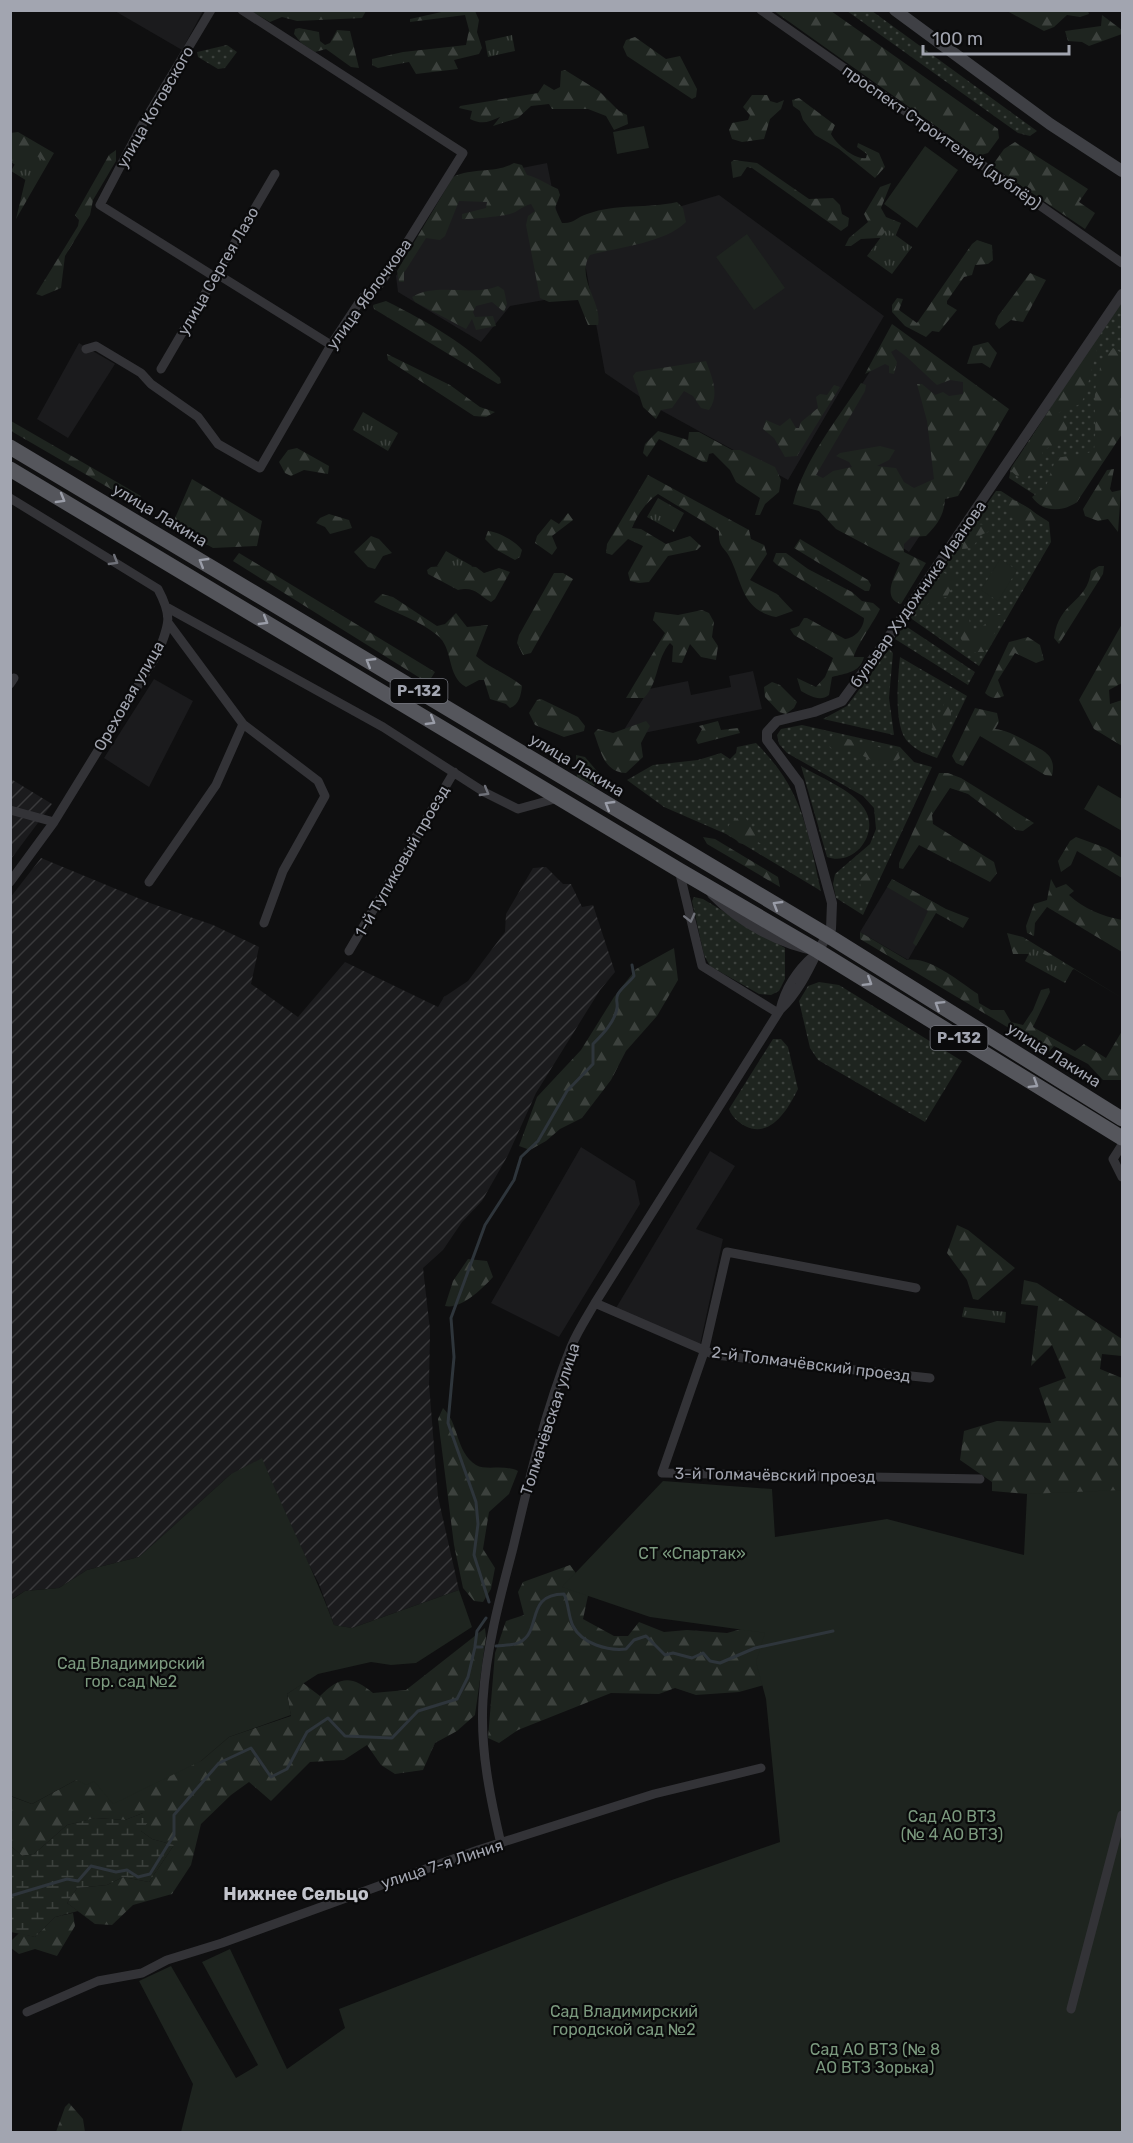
<svg xmlns="http://www.w3.org/2000/svg" width="1133" height="2143" viewBox="0 0 1133 2143" font-family="Rubik,sans-serif">
<style>
.built{fill:#1b1b1d}
.industrial{fill:url(#industrial-furrows)}
.grass{fill:url(#grass-dots)}
.forest{fill:url(#forest-firs)}
.wetland{fill:url(#wetland-marsh)}
.park{fill:url(#park-tufts)}
.garden{fill:#1e241f}
.lines{fill:none;stroke-linecap:round;stroke-linejoin:round}
.stream{stroke:#2e353b;stroke-width:3}
.minor{stroke:#333337;stroke-width:9}
.tertiary{stroke:#333337;stroke-width:10}
.secondary{stroke:#3f4045;stroke-width:12}
.trunk{stroke:#55565c;stroke-width:15}
.oneway{stroke:#9a9da8}
.oneway2{stroke:#70727a}
.labels{text-anchor:middle;dominant-baseline:central;stroke-width:4.5;stroke-linejoin:round;paint-order:stroke}
.shield{fill:#0a0a0b;stroke:#74767e;stroke-width:1.5}
.shield-label{font-size:15px;font-weight:bold;fill:#a2a5b0}
.street-label{font-size:16px;fill:#a2a5b0;stroke:#0a0a0b}
.park-label{font-size:16px;fill:#7b997e;stroke:#0a0a0b}
.neighbourhood-label{font-size:18px;font-weight:bold;fill:#c2c4cc;stroke:#0a0a0b}
</style>
<defs>
<pattern id="industrial-furrows" width="10" height="10" patternUnits="userSpaceOnUse" patternTransform="scale(1.5)"><rect width="10" height="10" fill="#1b1b1d"/><path d="M-1 1l2-2M0 10L10 0M9 11l2-2" fill="none" stroke="#39393b"/></pattern>
<pattern id="grass-dots" width="8" height="8" patternUnits="userSpaceOnUse" patternTransform="scale(1.5)"><rect width="8" height="8" fill="#1e241f"/><path d="M2 2h.1M6 6h.1" fill="none" stroke="#3c413d" stroke-width="1.8" stroke-linecap="round"/></pattern>
<pattern id="forest-firs" width="22" height="20" patternUnits="userSpaceOnUse" patternTransform="scale(1.5)"><rect width="22" height="20" fill="#1e241f"/><path d="M5 1l3.5 6h-7zM16 11l3.5 6h-7z" fill="#3c413d"/></pattern>
<pattern id="wetland-marsh" width="20" height="14" patternUnits="userSpaceOnUse" patternTransform="scale(1.5)"><rect width="20" height="14" fill="#1e241f"/><path d="M1 5h8M5 5V1M11 12h8M15 12V8" fill="none" stroke="#3c413d"/></pattern>
<pattern id="park-tufts" width="24" height="20" patternUnits="userSpaceOnUse" patternTransform="scale(1.5)"><rect width="24" height="20" fill="#1e241f"/><path d="M3 7l-1-3M5 7V3M7 7l1-3M15 17l-1-3M17 17v-4M19 17l1-3" fill="none" stroke="#3c413d"/></pattern>
</defs>
<rect width="100%" height="100%" fill="#0f0f10"/>
<!-- built -->
<path class="built" d="M115,11H203L182,50Z
M547,163L573,295L510,306L481,342L398,292L396,276L456,181Z
M719,195L884,316L788,480L655,407L605,373L580,236Z
M895,332L1004,410L909,552L801,480Z
M79,343L115,364L68,438L37,419Z
M753,671L762,709L619,738L649,689L688,681L691,695L731,687L729,676Z
M154,679L193,701L149,787L104,758Z
M892,879L939,905L908,960L860,932Z
M581,1147L635,1181L640,1204L559,1337L491,1303Z
M710,1151L735,1166L696,1229L723,1239L700,1345L616,1308Z"/>
<!-- industrial -->
<path class="industrial" d="M11,779L52,804L11,859Z
M41,858L150,903L213,925L259,947L251,984L298,1017L345,962L438,1007L444,997L468,981L505,932L506,914L533,868L546,867L563,884H571L582,907L593,905L615,972L600,990L536,1093L508,1155L482,1201L462,1222L443,1250L423,1268L430,1330L429,1384L438,1497L459,1590L352,1628L334,1625L319,1584L289,1526L231,1474L139,1557L87,1570L59,1588L25,1591L12,1599L11,1597L10,898Z"/>
<!-- grass -->
<path class="grass" d="M847,11H872L1037,131L1030,136L1018,133Z
M227,45L237,52L225,68L218,69L198,57L197,52Z
M1122,299V425L1052,506L1009,478L1011,468Z
M996,491H1001L1049,522L1051,542L979,666L909,617Z
M904,625L975,672L968,685L895,639Z
M889,649L893,653L889,698L894,735L823,719L847,706Z
M900,657L967,696L937,758C926,754 917,751 908,742C893,727 898,677 900,657Z
M802,725L900,747L914,762L932,767L863,915L836,898L833,884L835,874L870,844L876,829L874,808L863,796L787,753L779,744L777,735L781,729Z
M756,743C803,790 807,829 821,891L726,834L664,807L627,780L653,765L698,760L721,753L730,759L736,753L737,747Z
M801,766C821,778 851,789 864,808C881,833 854,867 827,857Z
M694,897L703,899L785,948V979L779,991L771,995L759,994L710,966L704,955L692,901Z
M819,982L839,985L962,1061L925,1122L818,1060L810,1048L799,1001L808,986Z
M773,1039H781L788,1047L798,1089C788,1109 771,1139 745,1126C738,1122 732,1117 729,1109Z"/>
<!-- forest -->
<path class="forest" d="M251,11H366L362,18L297,21L282,17L270,22Z
M446,11H475L479,20L477,32L482,48L479,54L454,60L458,69L416,74L409,62L378,68L372,65V59L403,52L466,45L469,30L465,15L410,22V19Z
M774,11H831L998,129L999,138L988,153L978,156Z
M1088,11L1089,14L1080,17L1067,15L1054,27L1044,31L1007,11Z
M1102,15L1122,30V34L1089,46L1082,42L1068,41L1065,31L1101,26Z
M299,28L319,32L320,41L325,45L330,43L337,30L350,31L359,68L351,67L326,49L315,52L301,43L294,34L295,29Z
M635,37L666,59L680,56L697,89L696,97L692,99L627,56L623,47L626,40Z
M565,70L599,91L619,111L627,115L628,124L614,130L606,116L588,109H552L549,104L531,106L518,118L493,126L500,117C489,122 482,125 470,119L472,111L459,108L460,106L538,93L544,84L554,90L560,87L561,71Z
M752,95H767L770,101L777,103L784,100L781,109L770,119L764,139L742,142L732,139L729,130L732,123L748,120L750,115L743,107Z
M799,98L835,125L831,134C836,144 855,160 866,158L867,154L857,147L858,143L879,153L885,167L875,178L839,149L815,135L803,120L800,111L793,106L792,100Z
M18,132L54,153L16,219L27,173L11,162L10,133Z
M1015,142L1088,189L1079,202L1095,213L1085,229L992,166L1004,149Z
M116,150V161L93,200L90,215L65,256L61,288L42,296L36,294L78,226L79,220L75,215L109,155Z
M734,160L757,163L809,199L833,198L840,205L842,214L849,218L848,226L841,231L752,168L747,167L741,176L733,178L731,162Z
M514,163L522,165L527,175C537,177 548,185 558,189L560,195L555,208L562,223C574,224 577,217 587,214C617,203 647,209 677,202L683,208L686,222C665,243 619,247 590,255C575,278 603,303 598,325H588L578,300L549,302L540,298L526,225L528,216L535,211L531,204C522,206 518,212 510,214C504,216 466,220 462,219V214L486,208L487,202L459,201L445,236L440,240L426,238L404,273V282H399L397,271L453,177C474,167 495,174 514,163Z
M891,183L881,208L886,217L901,223L895,237L861,239L851,246H845L849,238L868,222L864,214L880,187Z
M977,240L992,245L993,260L988,264L975,265L972,275L964,277L947,301V304L957,310L939,332L932,331L926,337L905,326L892,312V305L897,298L903,299L899,310L917,323L972,244Z
M1030,273L1046,280L1023,322L1011,320L999,329L995,324L998,316Z
M498,286L504,290L507,304L504,312L492,302L476,306L473,312L475,317L493,316L496,326L476,330L472,319L466,329L415,302L412,297C437,282 471,297 498,286Z
M386,301C430,323 465,343 500,378L501,383L498,384L374,309L373,305Z
M892,324L1009,409L958,496L945,499C944,515 938,524 926,536L911,537L904,544V552L926,563L901,604C881,598 895,576 900,563L836,529L819,511L793,504C804,460 836,421 861,383L866,385L865,391L816,475L823,478L833,471L852,467L849,462L836,456L840,453L880,446L895,450L889,460L877,466L896,468L904,482L914,488L934,479L927,421L917,384H922L935,395L943,392L949,396L963,394V382L950,380L937,385C923,373 912,360 896,349L891,352L897,362L894,374L889,373V366L885,364L865,374Z
M988,342L997,353L990,368L982,363L967,364L973,346Z
M1091,343L1097,351C1093,360 1086,400 1080,404C1073,408 1065,409 1058,413L1057,417L1068,421C1066,444 1059,440 1043,451L1040,461L1024,482L1011,471Z
M1113,348L1122,353V388L1119,407L1122,434L1077,502C1063,512 1043,513 1032,497L1046,486L1056,458L1088,453L1094,450C1099,411 1085,382 1113,348Z
M387,354L450,385L480,407L495,412L486,417L474,416L388,360Z
M706,361C712,377 720,395 709,410L701,408L693,396L684,391L672,408L661,410L656,419L643,407L633,376L636,372Z
M834,385L840,387L797,456L785,457L774,438L763,429L766,420L780,426L790,418L796,428H799L801,422L818,408L816,397L820,394L827,395Z
M11,421L141,496L135,503L11,431Z
M658,431L688,440L689,432H699L732,450H740L775,467L781,480L779,492L765,504L760,515H755L760,498L736,482L730,470L713,453L709,454L707,462H703L659,439L647,457L643,453L645,444Z
M297,448L329,466L328,474L304,470L291,476L285,473L279,462L288,450Z
M1114,469L1110,489L1112,492L1121,490L1118,532L1108,519L1098,521L1085,516L1083,509L1107,470Z
M648,475L749,530L751,539L764,545L767,554L750,580L777,594L793,611L776,617C743,610 743,586 731,560C725,546 718,549 719,531L658,494C647,501 637,515 632,528L641,529L666,544L690,536L701,546L697,550L668,556L649,582L639,583L630,581L628,573L643,546L628,539L612,555L606,553L607,544Z
M192,479L262,521L257,546L213,548L172,525Z
M1009,498C1021,504 1038,510 1042,524L1014,521L1008,508Z
M568,513L573,520L552,536L557,548L552,555L535,543L537,536L551,519L559,524Z
M329,514L349,520L352,528L330,534L325,527L316,523L320,518Z
M974,524L991,525L994,529L981,535L972,548L962,549L964,537Z
M488,531C499,532 515,541 522,550L520,557L515,560L495,549L485,539Z
M371,536L379,539L392,553L383,556L375,569L368,567L354,552Z
M800,539L868,580L871,585L869,591H865L794,548Z
M239,553L435,672L428,683L233,561Z
M776,553H786L808,569L852,592L862,601L873,603L880,609C875,620 854,650 854,657H864C860,673 846,673 832,677L829,695C820,702 810,696 801,691L797,678L816,687L825,677L833,658L794,635L790,629L799,626L804,618H807L845,639C855,638 864,628 864,618L777,565L773,561Z
M455,565L476,567L484,573L499,568L510,572L495,599L491,602C478,595 475,586 458,590L428,574L427,570L431,567Z
M1099,566H1104L1103,574L1059,644L1054,638C1059,600 1087,604 1091,571Z
M554,573H563L573,579L531,653L523,655L517,643L519,635Z
M944,573L956,578L947,597L934,599L923,608L920,607L925,594Z
M382,594L393,597L437,626L445,624L456,613L467,627L488,625L476,656C491,669 508,674 522,686C521,695 519,705 510,708L506,704L490,699L484,680H479L466,687C446,676 454,648 437,635C420,621 394,612 374,602Z
M702,610L709,613L714,622L712,637L718,646L716,660L701,657L690,644L682,663L672,662L673,646L670,643C656,659 659,682 644,698H626L665,633L653,620L655,612L678,615Z
M1005,614L984,652H969L958,634L962,624L969,618L971,630L980,629L993,616Z
M1122,624V683L1109,690L1110,704L1122,700V746L1094,729L1079,700Z
M1028,637L1040,645L1044,660L1036,663L1015,653L998,680L1004,696C997,699 991,699 985,693L1009,642Z
M772,682L780,685L797,702L794,708L786,714L779,712L765,697L764,687Z
M946,693H951V721L933,732L932,720L943,710Z
M541,699L578,717L585,726L584,731L564,737L535,725L529,713L537,700Z
M975,708L997,713L999,722L995,729C1008,731 1015,735 1026,741C1043,751 1057,754 1052,776L1045,775L980,736L963,766L956,763L952,756Z
M646,721L650,726L641,743L643,757L626,773C604,772 601,752 594,733L598,729L613,733Z
M718,721L721,730L738,728L740,733L698,744L696,740L702,729L699,726Z
M832,735L898,752L900,758C883,773 866,755 850,750C846,749 840,751 836,751L830,747Z
M576,755L585,757L602,777L594,786L577,777Z
M939,773H948L961,778L1034,823L1023,831L1016,830L968,794L950,788L932,815L933,824L994,862L997,873L990,882L919,845L903,869L899,868V863Z
M743,814L756,834L765,842L764,845L758,842L751,846L739,843L727,830L730,823Z
M703,837L715,839L778,877L780,887L707,844Z
M1076,837L1106,848L1122,858V878L1077,851L1071,865L1061,872L1058,861L1070,841Z
M872,867L879,868L875,889L866,899L861,895L860,880Z
M892,879L946,909L969,918L963,928L936,913L916,946L913,943L928,911L887,887Z
M1051,879L1056,888L1066,884L1074,891L1069,895C1084,909 1102,916 1122,920V952L1047,907L1035,923L1034,936L1027,933L1026,926L1034,904L1047,900Z
M860,932L907,960C930,956 959,982 978,994L979,1003L991,1010H1004L1011,1022L1023,1025L1033,1010L1041,990L1049,988L1050,992L1033,1027L1075,1051L1084,1044L1106,1058L1122,1031V1080H1103L1088,1064L1054,1046L1049,1052L860,939Z
M1007,933L1023,937L1122,998L1074,969L1063,975L1028,954H1013Z
M674,948L678,980L657,1016L626,1051L611,1080L582,1118L560,1129L546,1141L530,1150L519,1146L537,1097L581,1050L614,997L636,969Z
M957,1225L968,1230L1015,1268L978,1300L973,1299L967,1280L947,1253Z
M468,1259L487,1261L493,1277C483,1288 461,1310 445,1306L453,1281Z
M1024,1280L1037,1283L1122,1339V1356L1102,1354L1100,1369L1122,1378V1502L992,1491V1482L960,1460L964,1431L997,1421L1051,1423L1039,1388L1066,1378L1052,1345L1031,1366L1038,1306L1021,1304Z
M443,1408C460,1425 455,1451 476,1465C486,1471 504,1464 518,1471L509,1494L489,1512L483,1549L495,1568L491,1589L483,1602L474,1601L463,1588L454,1545L438,1419Z
M570,1565L589,1591L583,1619L614,1636H628L639,1622L664,1632L687,1630L727,1633L778,1619L786,1679L739,1692L696,1695L675,1688L659,1694L611,1693L518,1730L499,1743L488,1738L495,1653L506,1621L524,1615L518,1592L523,1582Z
M485,1628L486,1637L475,1715L457,1731L435,1743L423,1770L395,1774L381,1765L367,1745L344,1760L310,1762L271,1801L249,1782L231,1795L201,1824L191,1865L172,1894L133,1905L112,1925L95,1924L67,1903L77,1888L107,1885L123,1877L149,1882L174,1845L152,1839L141,1831L143,1813L125,1820L96,1818L67,1825L34,1854L22,1856L11,1846L10,1796L32,1804L76,1780L94,1781L201,1761L229,1737L291,1716L287,1694L303,1683L320,1696C339,1677 351,1674 373,1693L406,1690Z
M73,1913L75,1926L57,1956L35,1949L19,1954L11,1948L10,1942L19,1933L35,1937L55,1917Z
M69,2103L83,2119L85,2132H56L65,2107Z"/>
<!-- wetland -->
<path class="wetland" d="M143,1813L152,1817L141,1831L152,1839L174,1845L149,1882L123,1877L107,1885L77,1888L67,1903L78,1911L55,1917L35,1937L11,1932V1846L22,1856L34,1854L67,1825L95,1818L125,1820Z"/>
<!-- park -->
<path class="park" d="M512,35L515,51L488,57L485,41Z
M24,148L46,162L32,184L11,171Z
M887,229L912,247L892,274L867,256Z
M363,412L398,433L388,451L353,430Z
M658,498L684,513L674,532L647,517Z
M446,551L472,566L463,582L437,566Z
M1032,948L1073,969L1065,983L1025,961Z
M964,1307L1006,1312L1005,1323L962,1317Z"/>
<!-- garden -->
<path class="garden" d="M644,126L649,148L617,154L613,132Z
M925,146L958,170L917,228L884,204Z
M747,234L785,288L754,310L716,257Z
M1000,559L1017,570L998,601L981,590Z
M1098,785L1122,799V831L1084,809Z
M262,1458C285,1515 313,1568 334,1625L352,1628L459,1590L472,1627L416,1663L391,1665L371,1662L318,1674L287,1694L291,1715L229,1737L201,1761L113,1804L94,1781L87,1785L76,1780L32,1804L11,1796V1597L13,1599L25,1591L59,1588L87,1570L139,1557L231,1474Z
M663,1481L772,1489L775,1537L887,1519L1024,1555L1027,1494L1122,1490V2132H181L193,2084L139,1981L171,1966L236,2078L258,2065L202,1962L230,1949L287,2069L345,2028L339,2009L669,1881L780,1842L766,1699L756,1662L765,1633L650,1617L562,1587Z"/>
<g class="lines">
<!-- stream -->
<path class="stream" d="M489,1602L474,1555L478,1524L476,1502L448,1423L454,1357L451,1318L485,1225L514,1180L521,1157L538,1141L567,1091L593,1064V1044C602,1035 615,1022 617,1008C618,1002 615,1000 618,994C622,987 629,983 634,976L632,965
M475,1646L477,1631L486,1618
M496,1646C503,1645 514,1646 520,1642C542,1631 525,1594 564,1594C569,1604 568,1616 573,1626C582,1644 608,1651 626,1649L634,1640L646,1636L665,1655L673,1653L692,1658L703,1653L710,1661L720,1663L755,1648L833,1631
M10,1896L67,1879L78,1881L91,1866L116,1872L127,1870L138,1877L150,1874L174,1835V1815L219,1763L251,1748L271,1777L287,1769L307,1732L328,1718L345,1736L392,1738L418,1711L457,1699L468,1677L475,1647H482"/>
<!-- minor -->
<path class="minor" d="M211,10L142,125L100,205L215,277
M761,10L1122,263
M217,274L331,345
M86,349L96,346L141,373L151,384L198,417L218,444L260,468L331,345L362,298L379,285L393,265L463,153L242,10
M161,369L275,174
M10,498L158,589C173,617 169,624 158,653L54,822L10,882
M168,608L383,727L484,792L518,809L558,798
M10,684L14,678
M243,724L318,781L325,796L283,871L264,923
M10,810L54,822
M679,870L702,966L778,1013
M149,882L216,785L243,724L169,624
M349,951L454,772
M780,1010C785,988 797,970 814,955
M1122,1145L1113,1159L1122,1177
M916,1288L727,1252L704,1352L662,1473L980,1479
M595,1303L715,1355L930,1378
M501,1844C490,1797 480,1749 483,1700C486,1649 500,1597 513,1548C529,1480 545,1411 571,1347C577,1332 587,1317 595,1303L780,1010C797,994 808,972 818,951
M1071,2009L1122,1815
M27,2012L98,1981L142,1973L167,1960L222,1943L478,1850L654,1794L761,1768"/>
<!-- tertiary -->
<path class="tertiary" d="M712,894C739,922 781,945 818,951L831,929L832,903L799,783L767,740V732L777,721L814,712L842,701L886,641L1122,294"/>
<!-- secondary -->
<path class="secondary" d="M895,10L1050,124L1122,171"/>
<!-- trunk -->
<path class="trunk" d="M10,447L827,935L1122,1119
M10,469L679,870L818,951L1122,1138"/>
</g>
<!-- one-way arrows -->
<defs><path id="oneway-chevron" d="M-2-3.5L2.5 0L-2 3.5" fill="none" stroke-width="1.6" stroke-linecap="round" stroke-linejoin="round" transform="scale(1.5)"/></defs>
<g class="oneway">
<use href="#oneway-chevron" transform="translate(61 499) rotate(30)"/>
<use href="#oneway-chevron" transform="translate(203 562) rotate(-149)"/>
<use href="#oneway-chevron" transform="translate(264 621) rotate(31)"/>
<use href="#oneway-chevron" transform="translate(370 662) rotate(-149)"/>
<use href="#oneway-chevron" transform="translate(431 721) rotate(31)"/>
<use href="#oneway-chevron" transform="translate(609 805) rotate(-149)"/>
<use href="#oneway-chevron" transform="translate(777 905) rotate(-149)"/>
<use href="#oneway-chevron" transform="translate(868 982) rotate(32)"/>
<use href="#oneway-chevron" transform="translate(939 1005) rotate(-148)"/>
<use href="#oneway-chevron" transform="translate(1034 1084) rotate(32)"/>
</g>
<g class="oneway2">
<use href="#oneway-chevron" transform="translate(114 561) rotate(31)"/>
<use href="#oneway-chevron" transform="translate(485 792) rotate(30)"/>
<use href="#oneway-chevron" transform="translate(690 918) rotate(76)"/>
</g>
<g class="labels">
<!-- shield labels -->
<g class="shield">
<rect x="390.5" y="679" width="57" height="24" rx="4.5"/>
<rect x="930.5" y="1026" width="57" height="24" rx="4.5"/>
</g>
<g class="shield-label">
<text x="419" y="691">Р-132</text>
<text x="959" y="1038">Р-132</text>
</g>
<!-- street labels -->
<g class="street-label">
<text transform="translate(155 107) rotate(-60)">улица Котовского</text>
<text transform="translate(942 137) rotate(35)">проспект Строителей (дублёр)</text>
<text transform="translate(218 271) rotate(-60)">улица Сергея Лазо</text>
<text transform="translate(369 294) rotate(-54)">улица Яблочкова</text>
<text transform="translate(160 515) rotate(31)">улица Лакина</text>
<text transform="translate(918 594) rotate(-55)">бульвар Художника Иванова</text>
<text transform="translate(129 696) rotate(-60)">Ореховая улица</text>
<text transform="translate(577 765) rotate(31)">улица Лакина</text>
<text transform="translate(402 861) rotate(-60)">1-й Тупиковый проезд</text>
<text transform="translate(1054 1055) rotate(32)">улица Лакина</text>
<text transform="translate(811 1364) rotate(7)">2-й Толмачёвский проезд</text>
<text transform="translate(550 1419) rotate(-72)">Толмачёвская улица</text>
<text transform="translate(775 1475) rotate(1)">3-й Толмачёвский проезд</text>
<text transform="translate(442 1864) rotate(-18)">улица 7-я Линия</text>
</g>
<!-- park labels -->
<g class="park-label">
<text x="692" y="1553">СТ «Спартак»</text>
<text x="131" y="1663">Сад Владимирский<tspan x="131" dy="18">гор. сад №2</tspan></text>
<text x="952" y="1816">Сад АО ВТЗ<tspan x="952" dy="18">(№ 4 АО ВТЗ)</tspan></text>
<text x="624" y="2011">Сад Владимирский<tspan x="624" dy="18">городской сад №2</tspan></text>
<text x="875" y="2049">Сад АО ВТЗ (№ 8<tspan x="875" dy="18">АО ВТЗ Зорька)</tspan></text>
</g>
<!-- neighbourhood labels -->
<g class="neighbourhood-label">
<text x="296" y="1894">Нижнее Сельцо</text>
</g>
</g>
<!-- border -->
<rect width="1133" height="2143" fill="none" stroke="#a2a5b0" stroke-width="24"/>
<!-- scale -->
<path d="M923 45v9h146v-9" fill="none" stroke="#a2a5b0" stroke-width="3"/>
<text x="932" y="45" font-size="18" fill="#a2a5b0" stroke="#0a0a0b" stroke-width="4.5" paint-order="stroke">100 m</text>
</svg>
